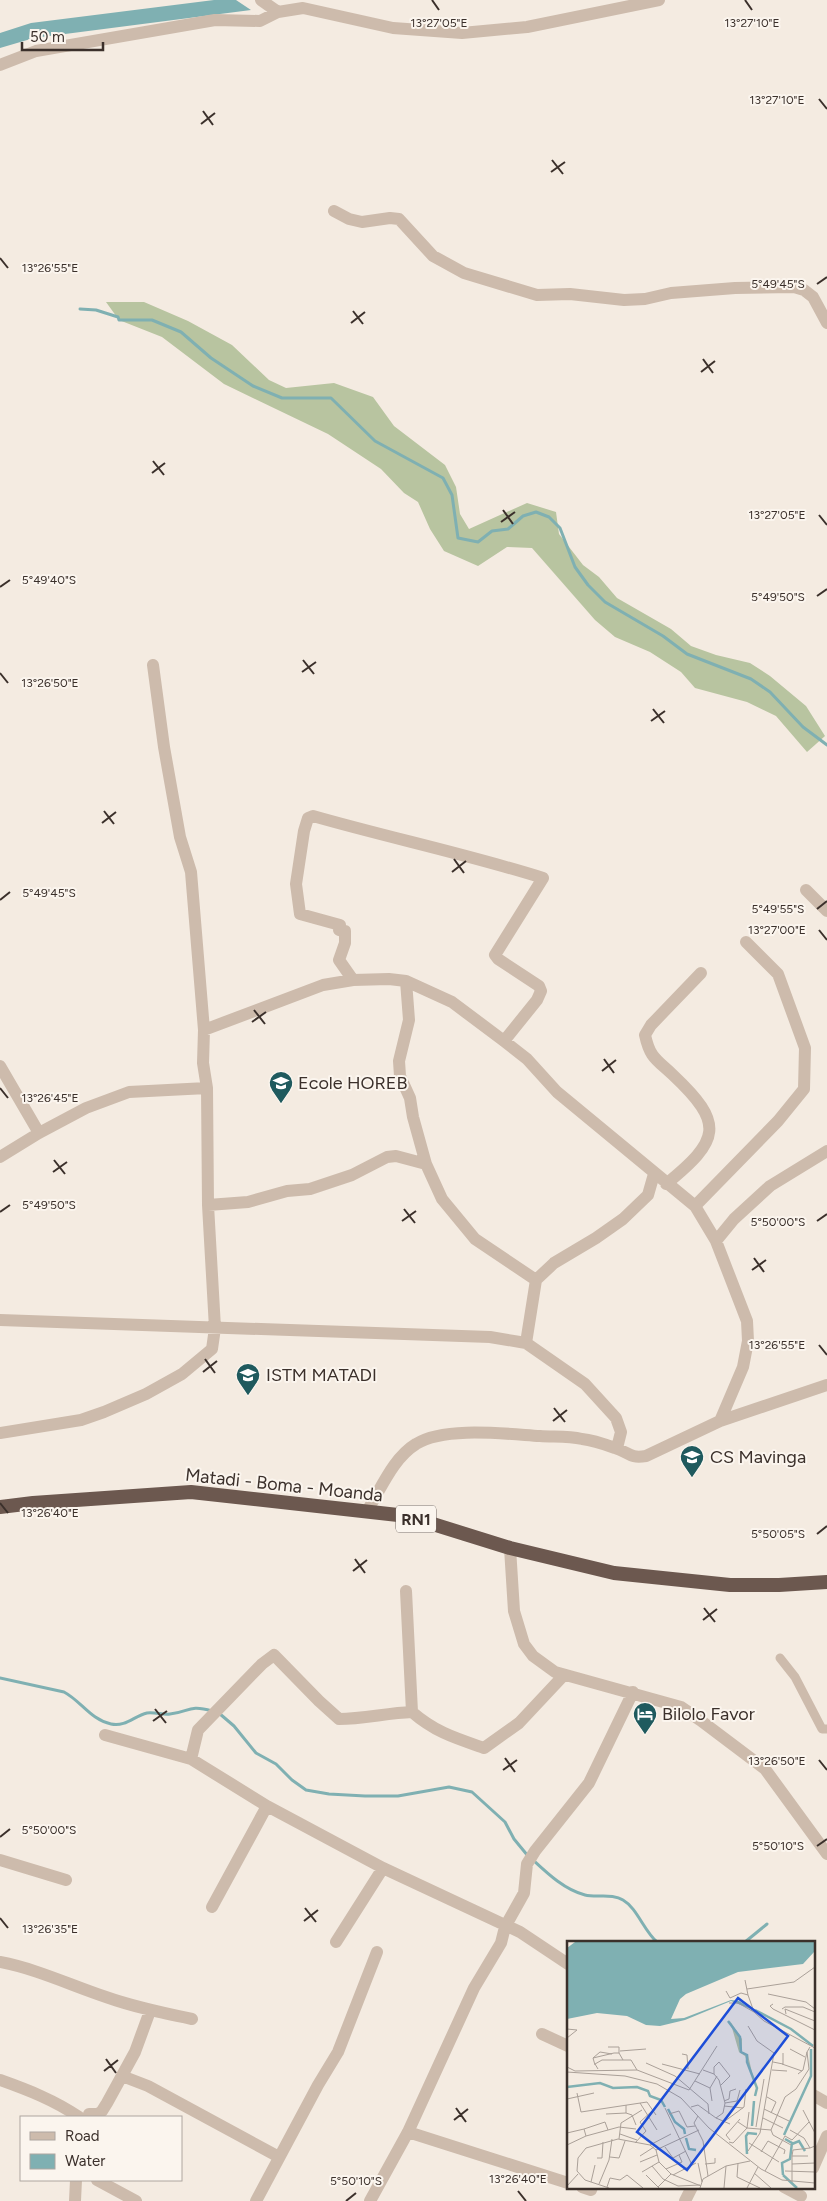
<svg xmlns="http://www.w3.org/2000/svg" width="827" height="2201" viewBox="0 0 827 2201" font-family="Figtree,sans-serif">
<style>
.grass{fill:#b8c4a0}
.water{fill:#7fb0b2}
.lines{fill:none;stroke-linecap:round;stroke-linejoin:round}
.stream{stroke:#7fb0b2;stroke-width:3}
.pedestrian{stroke:#cdbbac;stroke-width:9}
.minor{stroke:#cdbbac;stroke-width:12}
.trunk{stroke:#6c584f;stroke-width:14}
.ticks{fill:none;stroke:#3b302b;stroke-width:2}
.labels{text-anchor:middle;dominant-baseline:central;stroke-width:4;stroke-linejoin:round;paint-order:stroke}
.shield{fill:#fbf5ee;stroke:#756b66;stroke-width:1}
.shield-label{font-size:16px;font-weight:bold;fill:#3b302b}
.poi-label{font-size:18px;fill:#3b302b;stroke:#fbf5ee;text-anchor:start}
.street-label{font-size:18px;fill:#3b302b;stroke:#fbf5ee}
.inset-river{fill:none;stroke:#7fb0b2;stroke-width:2.5}
.inset-road{fill:none;stroke:#aaa098;stroke-width:1}
.view{fill:#1d4ed8;fill-opacity:0.15;stroke:#1d4ed8;stroke-width:2.5}
.inset-edge{fill:none;stroke:#3b302b;stroke-width:2.5}
.ticks-label{font-size:12px;text-anchor:middle;fill:#3b302b;stroke:#fbf5ee;stroke-width:4;stroke-linejoin:round;paint-order:stroke}
</style>
<rect width="100%" height="100%" fill="#f4ebe1"/>
<!-- grass -->
<path class="grass" d="M106,302H144L188,321L232,345L269,380L286,388L334,383L373,397L394,426L445,465L456,487L460,514L469,529L527,503L556,512L559,534L583,565L599,577L617,598L671,629L691,646L716,655L750,663L770,676L806,706L825,736L807,752L776,716L747,702L695,688L681,672L650,652L615,637L595,620L532,548L507,547L478,566L444,551L430,529L418,502L404,493L381,469L328,434L224,384L162,337L119,320Z"/>
<!-- water -->
<path class="water" d="M214,0H236L251,10L34,38L0,48V33L31,23Z"/>
<g class="lines">
<!-- stream -->
<path class="stream" d="M80,309L96,310L118,317L119,320H152L181,332L211,358L253,386L282,398H331L375,441L443,478L452,495L458,538L478,542L492,531L508,529L523,516L536,512L549,517L560,528L575,567L588,585L605,602L663,636L687,654L751,679L770,692L803,727L827,745
M0,1678L64,1692C81,1701 91,1720 111,1724C126,1727 134,1716 147,1713C155,1712 163,1715 170,1714C189,1712 189,1704 212,1711
M220,1714L234,1726L256,1753L276,1764L292,1780L306,1790L329,1794L365,1796H398L449,1787L472,1792L505,1822L514,1839L528,1856
M533,1860C548,1874 565,1890 585,1895C596,1898 613,1893 623,1900C637,1908 644,1931 657,1942
M745,1942L767,1924"/>
<!-- pedestrian -->
<path class="pedestrian" d="M780,1658L795,1677L822,1729H827"/>
<!-- minor -->
<path class="minor" d="M261,0L278,12L303,8L393,28L462,33L527,27L659,0
M0,65L36,51L215,20L260,21L278,12
M334,211L349,219L362,222L390,218L399,219L433,256L444,262L464,273L537,295L570,294L624,300L645,299L671,293L735,288L794,287L804,290L813,297L827,323
M806,890L827,911
M353,980L339,960L345,943V931L339,930L340,925L300,914L296,884L304,831L308,818L313,816C390,838 467,854 543,878L495,955L498,959L539,986L541,991L537,1000L504,1041
M406,981L409,1020L399,1061L400,1076L410,1098L413,1117L426,1164L442,1199L475,1239L536,1280
M204,1030L323,985L353,980L389,979L406,981L452,1002L504,1041L527,1059L557,1092L695,1206L716,1241L747,1321L748,1341L743,1367L720,1421L646,1456C629,1459 629,1452 615,1448C604,1444 593,1440 582,1439C568,1436 554,1437 540,1436C507,1434 444,1426 416,1444C393,1458 381,1489 367,1511
M0,1066L39,1133
M0,1157L39,1133L86,1108L129,1092L207,1088
M666,1184C720,1140 725,1124 673,1075C656,1059 650,1058 645,1035L651,1025L701,973
M208,1205L248,1202L287,1191L310,1189L352,1175L387,1157L396,1156L426,1164
M695,1206L778,1121L804,1089L805,1048L778,974L746,942
M716,1241L734,1219L770,1186L827,1151
M0,1320L490,1337L526,1343L585,1384L616,1418L621,1432L617,1448
M526,1343L536,1280L554,1263L596,1238L623,1219L648,1195L654,1174
M720,1421L827,1385
M0,1433L81,1420L104,1412L146,1394L182,1374L212,1349L215,1328L208,1205L207,1088L203,1063L204,1030L191,872L180,837L164,747L153,665
M510,1548L514,1611L524,1644L533,1656L555,1672L681,1707L700,1720L765,1769L827,1854
M406,1591L412,1712
M105,1735L191,1759L267,1806L383,1868L520,1932L568,1964
M191,1759L198,1730L262,1664L274,1655L319,1701L339,1719C363,1719 387,1713 412,1712C435,1732 455,1738 484,1748L519,1723L564,1675
M0,1860L66,1880
M212,1907L267,1806
M336,1942L383,1868
M0,1962C37,1969 70,1985 106,1997C134,2007 163,2013 192,2019
M542,2034L568,2046
M122,2076L148,2086L279,2157
M0,2080C28,2090 54,2100 79,2117
M813,2095L827,2103
M89,2114H98L102,2111L107,2103L135,2052L150,2011
M408,2132L568,2183
M813,2168L827,2136
M97,2180L136,2201
M582,2187L591,2190L592,2187
M784,2187L801,2196
M75,2201L76,2180
M256,2201L318,2085L338,2052L377,1952
M370,2201L408,2132L474,1988L501,1943L505,1927L524,1893L527,1864L535,1851L589,1783L633,1692
M685,2201L692,2187"/>
<!-- trunk -->
<path class="trunk" d="M0,1507L33,1503L191,1492L407,1516L510,1548L614,1573L730,1585H779L827,1582"/>
</g>
<!-- ticks -->
<path class="ticks" d="M432,0L439,10M745,0L752,10M819,99L827,109M203,111L213,125M201,124L215,113M552,160L563,174M551,172L565,162M0,258L8,268M817,284L827,277M353,311L363,324M351,323L365,312M703,359L713,373M701,372L715,361M153,461L164,475M152,473L165,463M503,510L513,524M819,515L827,525M501,522L515,512M0,587L10,580M817,596L827,589M303,660L314,674M302,672L316,662M0,673L8,683M653,709L664,723M651,721L665,711M104,811L114,824M102,823L116,812M454,859L464,873M452,872L466,861M0,900L10,892M817,909L827,901M819,930L827,940M254,1010L265,1024M252,1022L266,1012M604,1059L614,1073M602,1071L616,1060M0,1088L8,1098M54,1160L65,1174M53,1172L67,1162M404,1209L415,1223M0,1212L10,1205M402,1221L416,1211M817,1221L827,1214M754,1258L764,1272M752,1270L766,1260M819,1345L827,1355M205,1359L215,1373M203,1372L217,1361M554,1408L565,1422M553,1421L567,1410M0,1503L8,1513M817,1534L827,1526M355,1559L365,1573M353,1571L367,1560M704,1608L715,1622M703,1620L717,1609M155,1709L166,1723M153,1721L167,1711M505,1758L515,1772M819,1760L827,1770M503,1770L517,1760M0,1837L10,1829M817,1846L827,1839M305,1908L316,1922M0,1918L8,1928M304,1921L318,1910M106,2059L116,2073M104,2071L118,2060M456,2108L466,2122M454,2120L468,2109M518,2191L526,2201M346,2201L356,2193"/>
<!-- icons -->
<defs>
<g id="school-pin" transform="scale(1.25)"><path d="M0 17L-7.5 6A9.5 9.5 0 1 1 7.5 6Z" fill="#1f5a5e" stroke="#fbf5ee"/><path d="M0-5L7-2L0 1L-7-2ZM-4 1L0 2.5L4 1V4Q0 6-4 4Z" fill="#fff"/></g>
<g id="university-pin" transform="scale(1.25)"><path d="M0 17L-7.5 6A9.5 9.5 0 1 1 7.5 6Z" fill="#1f5a5e" stroke="#fbf5ee"/><path d="M0-5L7-2L0 1L-7-2ZM-4 1L0 2.5L4 1V4Q0 6-4 4Z" fill="#fff"/></g>
<g id="hotel-pin" transform="scale(1.25)"><path d="M0 17L-7.5 6A9.5 9.5 0 1 1 7.5 6Z" fill="#1f5a5e" stroke="#fbf5ee"/><path d="M-6-4.5h1.5V1H6V5H4.5V3h-9V5H-6ZM-4 0a1.8 1.8 0 1 1 3.6 0ZM.5 0V-2.5h3Q6-2.5 6 0Z" fill="#fff"/></g>
</defs>
<g fill-rule="evenodd">
<use href="#school-pin" x="281" y="1083"/>
<use href="#university-pin" x="248" y="1375"/>
<use href="#school-pin" x="692" y="1457"/>
<use href="#hotel-pin" x="645" y="1714"/>
</g>
<g class="labels">
<!-- shield labels -->
<rect class="shield" x="396" y="1505.5" width="40" height="27" rx="4"/>
<g class="shield-label">
<text x="416" y="1519">RN1</text>
</g>
<!-- poi labels -->
<g class="poi-label">
<text x="298" y="1083">Ecole HOREB</text>
<text x="266" y="1375">ISTM MATADI</text>
<text x="710" y="1457">CS Mavinga</text>
<text x="662" y="1714">Bilolo Favor</text>
</g>
<!-- street labels -->
<g class="street-label">
<text transform="translate(284 1485) rotate(6)">Matadi - Boma - Moanda</text>
</g>
</g>
<!-- overview -->
<g transform="translate(567 1941)">
<rect width="248" height="248" fill="#f4ebe1"/>
<path d="M163,80L175,98V111L181,114L187,140L178,115L172,111Z" fill="#b8c4a0"/>
<path d="M8,1H247V11L236,23L171,31L119,53L113,58L104,78L117,77L164,59L172,60L186,69L164,60L118,79L93,85L79,84L60,75L30,72L0,78V7Z" fill="#7fb0b2"/>
<path class="inset-river" d="M188,69L224,88L246,105M161,80L173,96L174,111L180,114V121L190,147L188,155M0,146L33,142L46,147L70,146L81,150L83,155L94,159L98,166M101,168L108,181L117,188L118,193M185,185L187,160M217,194L244,135V108M119,197L122,208L129,209M225,203L232,200L238,210M180,213L179,195L181,192L190,193M216,234L215,222L223,218L225,202L218,198M216,234L230,247"/>
<path class="inset-road" d="M180,48L227,41L248,26M159,50L163,57L174,52L181,54L178,39M201,53L239,61L248,68M181,54L187,71L197,80L248,107M162,62H171L187,71M206,63L203,65L206,68L248,89M215,68L218,66H236L248,71M219,73L218,68L248,80M0,88L10,89L0,97M41,106H52V112M223,108L238,116M53,110L79,108M115,113L120,114L121,128M26,117L33,111L45,113M206,121L216,123V112M79,122L108,135L141,163L142,173M95,123L133,133M215,123L235,130M28,124L26,117L47,112H52L56,119M0,126L8,130L70,129M31,128L28,123L35,119H64L70,129L122,149L150,105M205,129L220,130M0,131L58,135L90,143L114,157L142,187L194,228L215,239L248,242M147,133V126L152,121L163,135L154,144M231,133L236,129L240,111M128,140L143,147M10,152L14,171L80,161L89,174M200,156L209,161L204,172M0,158L27,152M145,160L143,147L150,135M157,160L162,158L163,150L169,148M73,162L90,189M158,162L170,160L173,149M59,164V172L65,174L69,184M157,165L176,167M124,166L131,164L149,177L156,172L158,162L152,139L147,133L136,129M98,167L125,224M197,168L222,180M236,169L248,192M39,173L59,172M102,173L112,170L120,186L128,185M131,175L127,182L136,200L141,235M149,177L163,183M196,177L216,187M158,180L177,166L179,148M171,181L180,187L182,171M189,186L197,138M17,188L38,181L41,189M204,189L218,156L229,148L242,128L240,111L243,106M204,189L206,194L224,204M223,189L237,197L243,207L248,205M0,192L17,188L19,195L52,186L69,188M53,193L70,199M52,198L54,182L75,169M163,199L159,194L173,178M162,201L166,202L180,187L204,189M68,202L79,190L73,181L85,170M182,202L212,221M0,204L19,195M83,204L104,193M98,206L106,217L119,210M89,209L92,221L104,233L134,245M89,209L132,189M181,210L193,192L207,112L190,100L181,85M194,211L201,200L218,209L217,213M73,215L87,206M225,215L226,209L243,207M43,216L52,217L58,200M30,217H35L36,201M73,221L90,214M131,222L135,241M171,222L170,236L193,247M138,223L148,222V217M225,223L248,222M85,225L96,238L111,245L133,244M99,228L115,221L112,214M198,230L218,195L225,199L242,181M218,230L248,231M75,231L92,221M187,232L204,247M79,234L92,247M106,234L129,222M24,241L28,224M225,241V215H241M32,243L42,219L45,198M0,245L11,233M40,246L43,237L53,239L60,234L76,247M91,246L104,233M42,247L18,239L10,230L11,217L19,207L51,198L83,204L89,209M133,247L136,238L159,225L183,220M157,247L159,225M180,247L191,226"/>
<path class="view" d="M171,57L221,95L120,229L70,191Z"/>
<rect width="248" height="248" class="inset-edge"/>
</g>
<g class="ticks-label">
<text x="439" y="27">13°27'05"E</text>
<text x="752" y="27">13°27'10"E</text>
<text x="777" y="104">13°27'10"E</text>
<text x="50" y="272">13°26'55"E</text>
<text x="778" y="288">5°49'45"S</text>
<text x="777" y="519">13°27'05"E</text>
<text x="49" y="584">5°49'40"S</text>
<text x="778" y="601">5°49'50"S</text>
<text x="50" y="687">13°26'50"E</text>
<text x="49" y="897">5°49'45"S</text>
<text x="778" y="913">5°49'55"S</text>
<text x="777" y="934">13°27'00"E</text>
<text x="50" y="1102">13°26'45"E</text>
<text x="49" y="1209">5°49'50"S</text>
<text x="778" y="1226">5°50'00"S</text>
<text x="777" y="1349">13°26'55"E</text>
<text x="50" y="1517">13°26'40"E</text>
<text x="778" y="1538">5°50'05"S</text>
<text x="777" y="1765">13°26'50"E</text>
<text x="49" y="1834">5°50'00"S</text>
<text x="778" y="1850">5°50'10"S</text>
<text x="50" y="1933">13°26'35"E</text>
<text x="518" y="2183">13°26'40"E</text>
<text x="356" y="2185">5°50'10"S</text>
</g>
<!-- legend -->
<rect x="20" y="2116" width="162" height="65" fill="#fbf5ee" stroke="#aea6a0"/>
<rect x="30" y="2132" width="25" height="8" fill="#cdbbac" stroke="#aea6a0"/>
<text x="65" y="2141" font-size="15" fill="#3b302b">Road</text>
<rect x="30" y="2154" width="25" height="15" fill="#7fb0b2" stroke="#aea6a0"/>
<text x="65" y="2166" font-size="15" fill="#3b302b">Water</text>
<!-- scale -->
<path d="M22 42v8h81v-8" fill="none" stroke="#3b302b" stroke-width="2.5"/>
<text x="30" y="42" font-size="15" fill="#3b302b" stroke="#fbf5ee" stroke-width="4" paint-order="stroke">50 m</text>
</svg>
